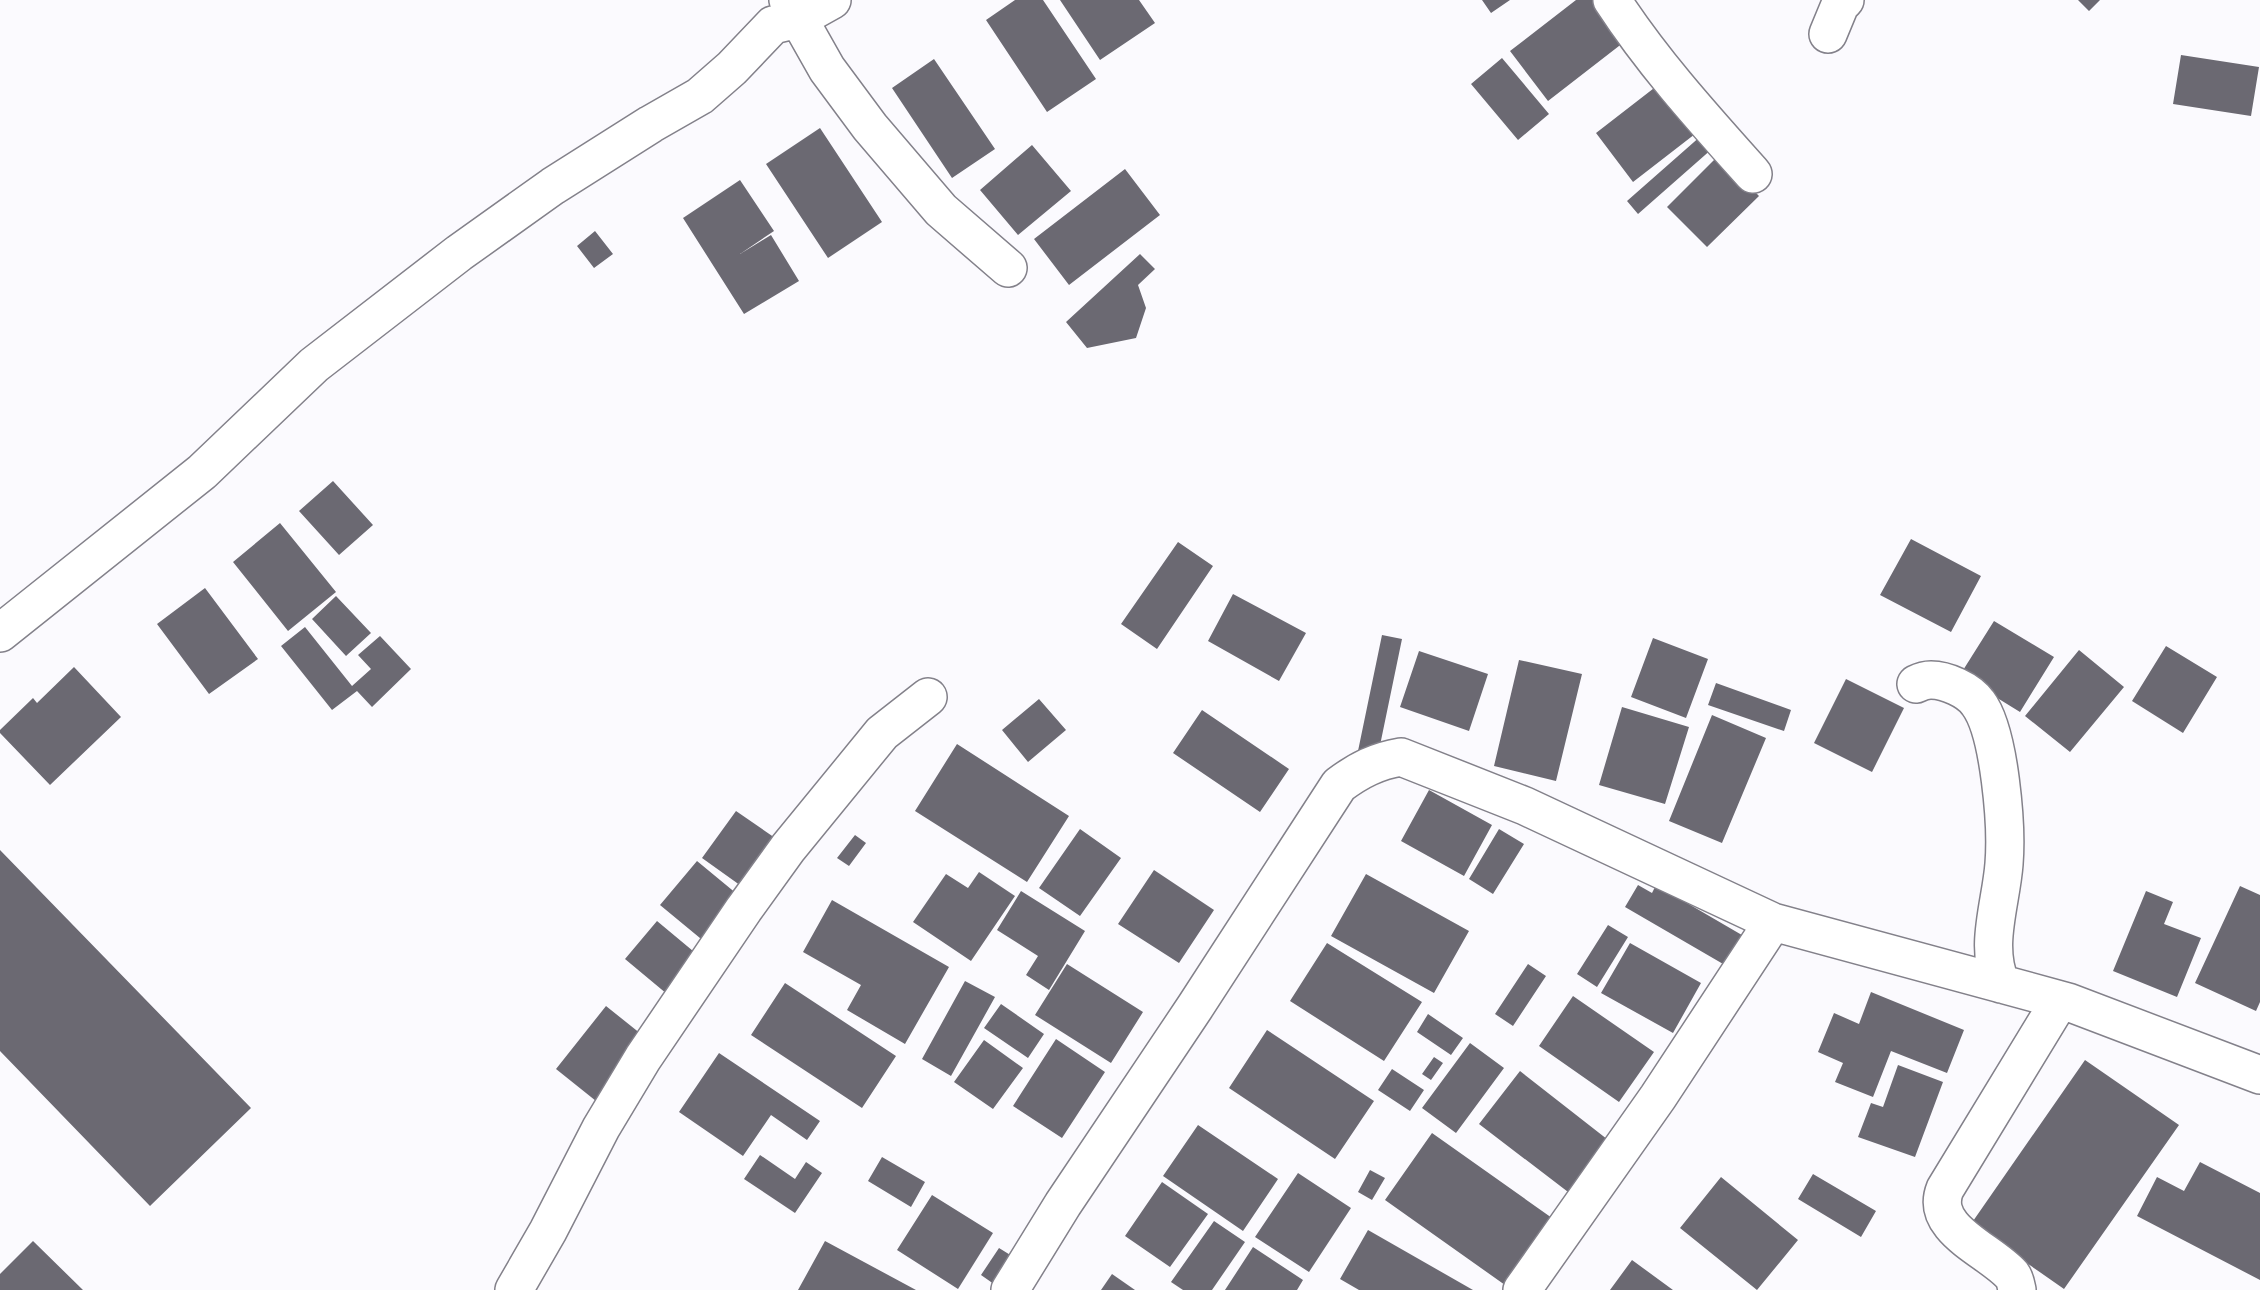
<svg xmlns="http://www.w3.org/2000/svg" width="2260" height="1290" viewBox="0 0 2260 1290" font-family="Barlow,sans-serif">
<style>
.building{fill:#6b6972}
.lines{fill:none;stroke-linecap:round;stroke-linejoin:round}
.minor-casing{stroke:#83818a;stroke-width:40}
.minor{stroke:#fff;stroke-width:37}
</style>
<rect width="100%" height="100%" fill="#fbfafe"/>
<!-- building -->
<path class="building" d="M1015,0H1043L1096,79L1047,112L986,20Z
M1060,0H1139L1155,23L1100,60Z
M1482,0H1510L1491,13Z
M1576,0H1598L1628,39L1548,101L1510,51Z
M2078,0H2100L2089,11Z
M2181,55L2259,67L2251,116L2173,104Z
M1502,58L1549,114L1518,140L1471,84Z
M934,59L995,149L952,178L892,88Z
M1658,85L1695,134L1633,182L1596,133Z
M820,128L882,222L828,258L766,164Z
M1702,135L1713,148L1638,214L1627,201Z
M1032,145L1071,191L1018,235L980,190Z
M1719,155L1759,196L1707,247L1667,207Z
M1125,169L1160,215L1069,285L1034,239Z
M740,180L774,231L740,254L771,235L799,281L744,314L683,218Z
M595,231L613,254L594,268L577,246Z
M1140,254L1155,269L1138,285L1146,308L1136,338L1087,348L1066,322Z
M333,481L373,525L339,555L299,511Z
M280,523L336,592L288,631L233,562Z
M1911,539L1981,576L1951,632L1880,595Z
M1178,542L1213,566L1157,649L1121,624Z
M205,588L258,659L209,694L157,624Z
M1233,594L1306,633L1279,681L1208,641Z
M336,596L371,633L346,656L312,619Z
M1994,621L2054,657L2020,712L1960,675Z
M305,627L352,686L371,669L358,655L380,636L411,669L372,707L357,691L332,710L281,646Z
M1382,635L1402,639L1378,755L1358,751Z
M1653,638L1708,659L1686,718L1631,697Z
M2166,646L2217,677L2183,733L2132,701Z
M2079,650L2124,687L2070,752L2025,716Z
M1419,651L1488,674L1469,731L1400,707Z
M1519,660L1582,674L1556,781L1494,766Z
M74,667L121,717L50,785L0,733V730L33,698L37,703Z
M1846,679L1904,708L1872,772L1814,743Z
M1716,683L1791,710L1784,731L1708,705Z
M1039,699L1066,730L1028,762L1002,730Z
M1622,707L1689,727L1665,804L1599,785Z
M1202,710L1289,769L1260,812L1173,753Z
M1712,715L1766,738L1722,843L1669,821Z
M957,744L1069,816L1027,882L915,811Z
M1429,790L1492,825L1464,876L1401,841Z
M736,811L778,840L744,888L702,858Z
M1080,829L1121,858L1080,916L1039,888Z
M1499,829L1524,844L1493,894L1469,879Z
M855,835L866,843L849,866L837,858Z
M0,850L251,1108L150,1206L0,1051Z
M697,861L743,899L706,943L660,905Z
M1154,870L1214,910L1179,963L1118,924Z
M979,872L1015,896L971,961L913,922L946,874L968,888Z
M1366,874L1469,931L1434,993L1331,936Z
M1638,885L1652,893L1656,885L1747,938L1730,968L1625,907Z
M2240,886L2260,895V1002L2256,1011L2195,983Z
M1021,891L1085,931L1049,990L1026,975L1038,956L997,930Z
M2146,891L2173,902L2164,924L2201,938L2177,997L2113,971Z
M832,900L949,967L905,1044L847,1010L861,985L803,952Z
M657,921L699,956L667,994L625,959Z
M1608,925L1628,937L1597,987L1577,974Z
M1327,943L1422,1002L1384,1061L1290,1001Z
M1630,943L1701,983L1673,1033L1601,993Z
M1067,964L1143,1012L1111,1063L1035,1015Z
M1528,964L1546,976L1513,1026L1495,1014Z
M965,981L995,997L951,1076L922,1059Z
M785,983L896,1056L862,1108L751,1035Z
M1871,992L1964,1030L1947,1073L1891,1051L1873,1097L1835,1082L1843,1063L1818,1052L1834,1013L1859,1024Z
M1573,996L1654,1052L1619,1102L1539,1046Z
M1001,1004L1044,1034L1028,1058L984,1028Z
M606,1006L656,1046L606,1109L556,1069Z
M1428,1014L1463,1038L1451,1055L1417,1032Z
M1267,1030L1374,1101L1335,1159L1229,1088Z
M1056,1039L1105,1072L1062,1138L1013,1106Z
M984,1040L1023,1068L993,1109L954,1082Z
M1470,1043L1504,1068L1456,1133L1422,1108Z
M719,1053L820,1121L807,1140L771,1115L743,1156L679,1112Z
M1434,1057L1443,1063L1431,1080L1422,1074Z
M2085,1060L2179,1125L2064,1289L1971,1224Z
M1898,1065L1943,1082L1915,1157L1858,1137L1871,1103L1883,1107Z
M1392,1069L1424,1090L1410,1111L1378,1090Z
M1520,1071L1612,1143L1572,1195L1479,1124Z
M1198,1125L1278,1179L1243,1231L1163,1176Z
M1432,1133L1552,1218L1505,1285L1385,1200Z
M760,1155L795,1179L806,1162L822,1173L795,1213L744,1179Z
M882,1157L925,1182L911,1207L868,1181Z
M2200,1162L2260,1193V1280L2137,1216L2157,1177L2184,1191Z
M1370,1170L1385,1178L1372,1200L1358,1192Z
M1298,1173L1351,1208L1309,1272L1255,1237Z
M1813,1174L1876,1211L1861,1237L1798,1199Z
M1721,1177L1798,1240L1757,1290L1680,1228Z
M1162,1182L1208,1214L1170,1267L1125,1236Z
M932,1195L993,1233L958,1289L897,1250Z
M1214,1221L1245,1242L1212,1290H1183L1171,1282Z
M1368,1230L1473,1290H1359L1340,1279Z
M33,1241L83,1290H0V1274Z
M825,1241L916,1290H798Z
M1253,1247L1303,1280L1297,1290H1225Z
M999,1248L1020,1261L1001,1289L981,1275Z
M1632,1260L1673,1290H1610Z
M1112,1274L1135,1290H1101Z"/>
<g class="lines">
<!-- minor casing -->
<g class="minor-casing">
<path id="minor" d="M788,0L827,69L870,127L941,210L1008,268
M1612,0C1653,63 1703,118 1753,174
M1828,34L1840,5L1845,0
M0,633L202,472L314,365L459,253L553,186L651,124L700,96L732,68L773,25L798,19L832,0
M1916,684C1920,682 1926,680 1931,680C1946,680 1969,690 1978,703C2000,732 2007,827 2004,864C2001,904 1984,946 2001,984
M514,1290L548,1231L601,1128L643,1058L744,909L788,848L882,733L928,697
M1010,1290L1063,1204L1195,1007L1339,785C1359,770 1377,761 1401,757L1525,806L1773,922L2068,1002L2260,1075
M1522,1290L1658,1097L1773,922
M2017,1290C2016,1285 2015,1279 2012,1275C1990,1250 1929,1229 1945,1189L2060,1000"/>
</g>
<!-- minor -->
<use href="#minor" class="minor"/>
</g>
</svg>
